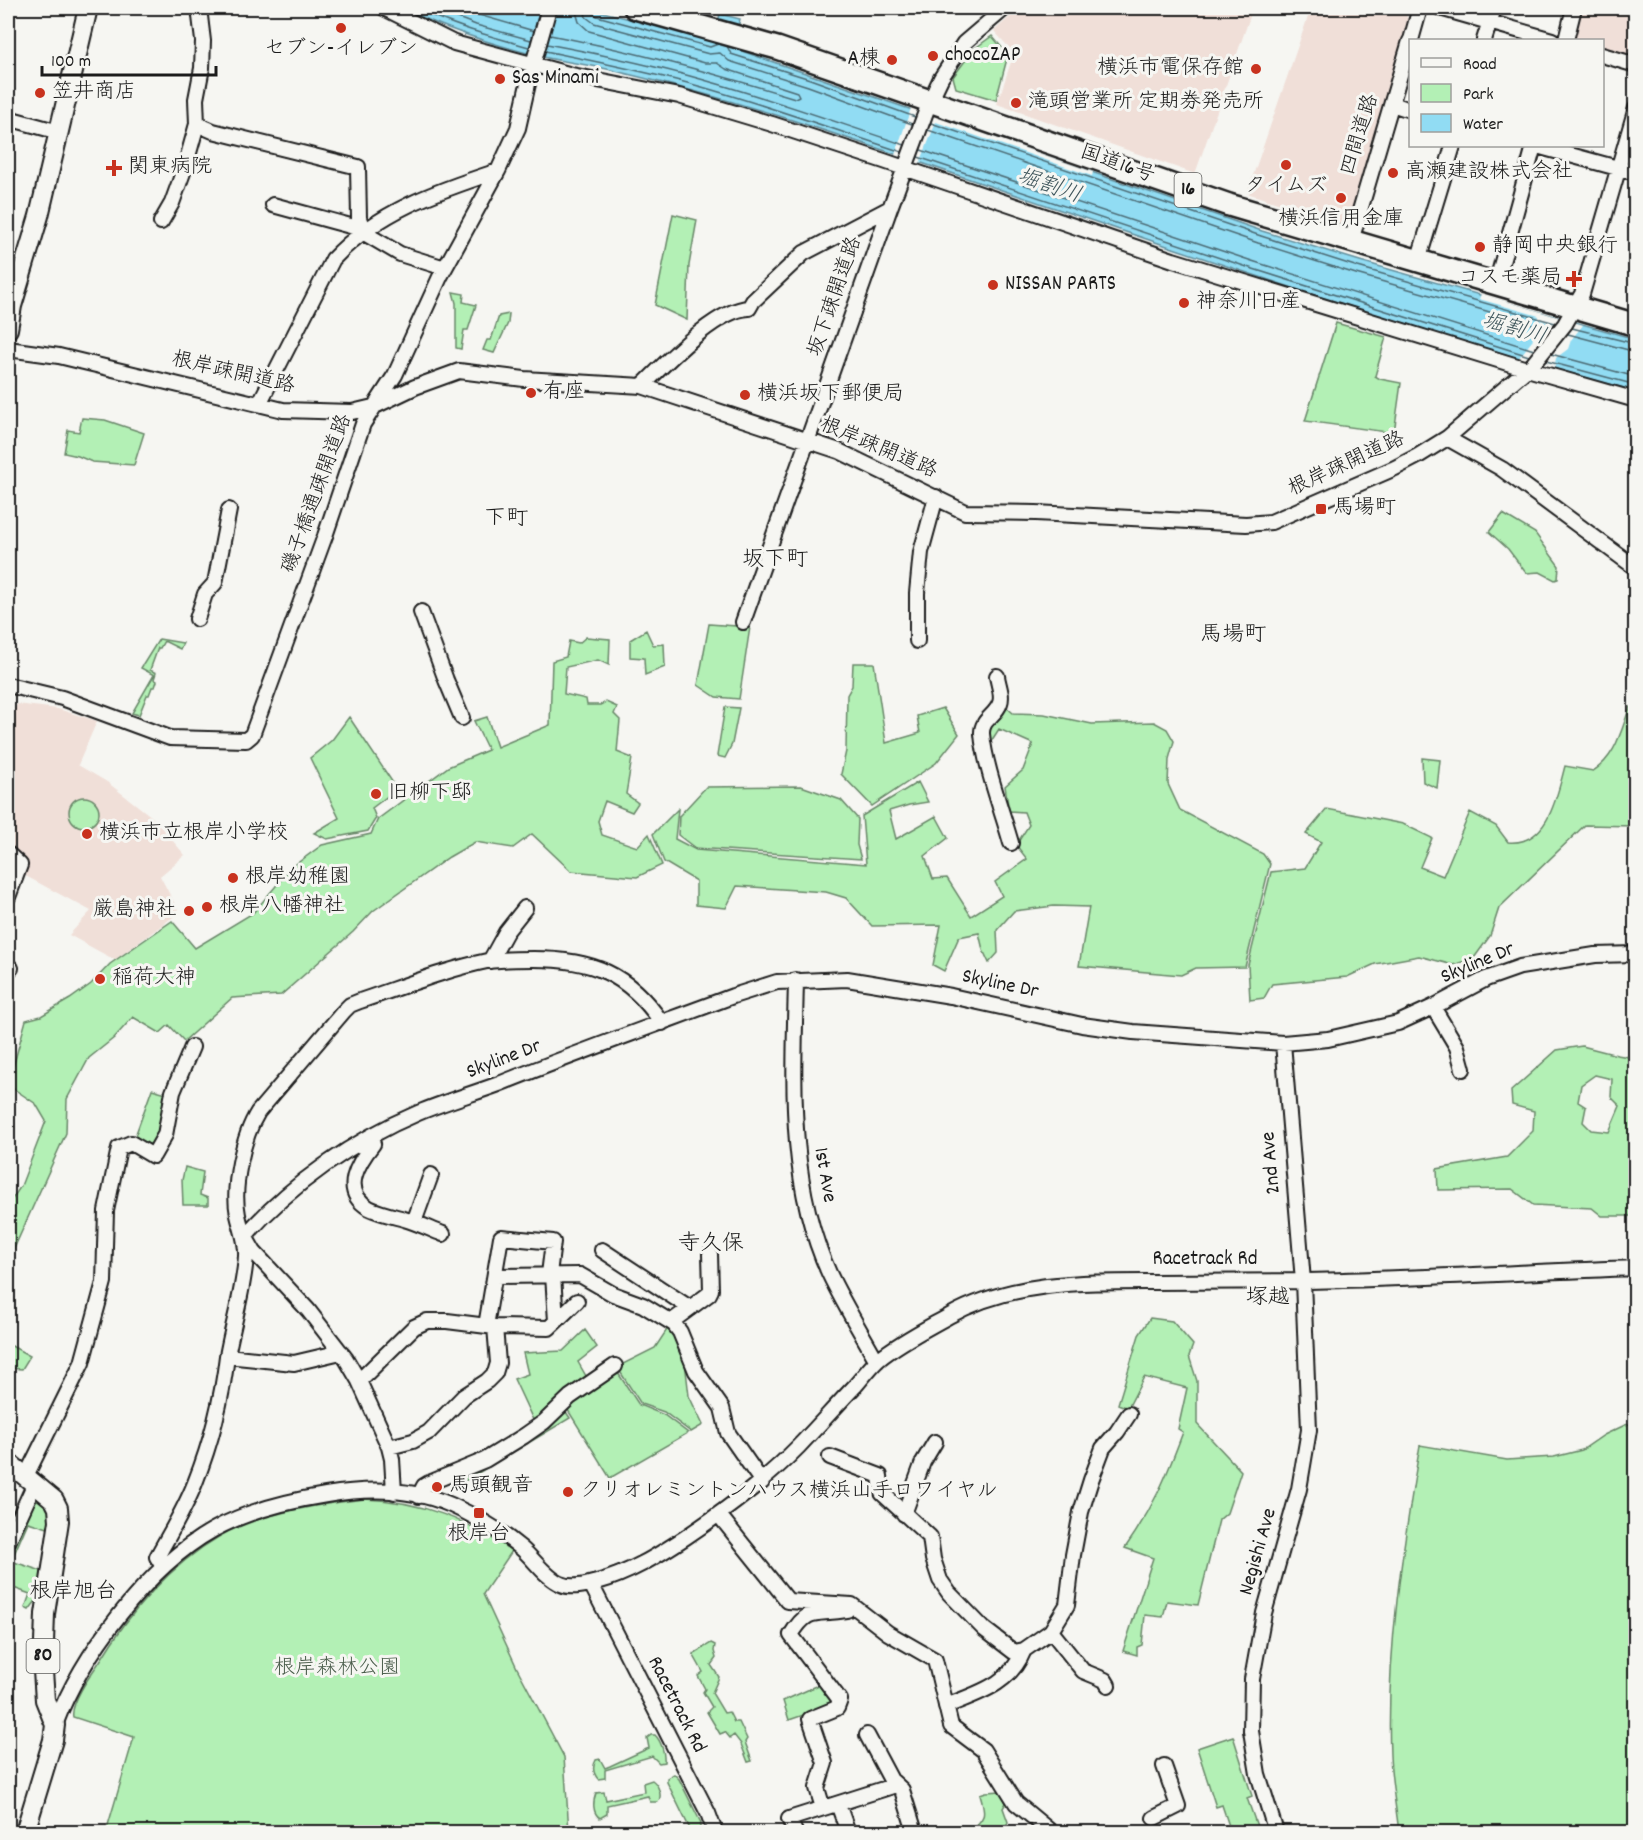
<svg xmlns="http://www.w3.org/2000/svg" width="1643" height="1840" viewBox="0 0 1643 1840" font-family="Dekko,'Klee One',sans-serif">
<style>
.built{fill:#f0dfd8}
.green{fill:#b3f0b5;stroke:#688668;stroke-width:1.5;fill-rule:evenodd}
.water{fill:#91dcf3;stroke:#628f9d;stroke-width:1.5}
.pier{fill:#f6f6f2}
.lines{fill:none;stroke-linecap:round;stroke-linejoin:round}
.shore{stroke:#4b6972;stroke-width:1.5}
.minor-casing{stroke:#1c1c1c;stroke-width:18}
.major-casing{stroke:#1c1c1c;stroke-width:22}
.highway-casing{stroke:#1c1c1c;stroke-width:26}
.minor{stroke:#f6f6f2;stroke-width:14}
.major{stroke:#f6f6f2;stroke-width:18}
.highway{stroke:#f6f6f2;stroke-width:21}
.poi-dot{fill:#c8321e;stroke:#f6f6f2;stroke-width:2}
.labels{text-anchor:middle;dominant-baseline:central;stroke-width:6;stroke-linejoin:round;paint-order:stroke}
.shield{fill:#f6f6f2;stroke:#5d5d5c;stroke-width:1.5}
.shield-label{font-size:20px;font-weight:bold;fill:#1c1c1c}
.poi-label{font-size:21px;fill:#1c1c1c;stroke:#f6f6f2;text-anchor:start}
.street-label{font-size:21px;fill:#1c1c1c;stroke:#f6f6f2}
.park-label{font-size:21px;fill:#495c4a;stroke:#f6f6f2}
.water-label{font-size:22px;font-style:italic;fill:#3f565c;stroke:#f6f6f2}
.neighbourhood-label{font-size:22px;fill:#1c1c1c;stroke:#f6f6f2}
</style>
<rect width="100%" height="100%" fill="#f6f6f2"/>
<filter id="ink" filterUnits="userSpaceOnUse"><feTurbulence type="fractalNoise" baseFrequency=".0167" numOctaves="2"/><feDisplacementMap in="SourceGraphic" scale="12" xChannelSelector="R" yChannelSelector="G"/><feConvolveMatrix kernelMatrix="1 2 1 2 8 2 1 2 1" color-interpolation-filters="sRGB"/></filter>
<g filter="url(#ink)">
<!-- built -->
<path class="built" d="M1020,8H1253L1195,174L997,104L1014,53L994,31Z
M1311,8H1403L1408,19L1350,218L1342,224L1247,193Z
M1579,8H1635V57L1603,47L1602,40L1574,39L1571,36Z
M17,704L58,709L97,721L78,765L107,782L152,817L185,855L160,876L178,910L177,914L115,960L69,935L91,911L22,874L8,850V719Z"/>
<!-- green -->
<path class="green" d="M992,36L1008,55L996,100L956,88L953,77L974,49Z
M673,214L697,220L689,265L687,320L655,305Z
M453,292L464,294L463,302L476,305L468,330H464L461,349L456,348V303Z
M509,314L508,323L494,353L483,350L487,340H491L499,316Z
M1336,323L1386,337L1375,376L1380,379L1401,383L1394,433L1305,421Z
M82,418L105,420L144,433L134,465L92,462L78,456L64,453L68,430L79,432Z
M1503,514L1535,533L1559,566L1558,579L1555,580L1540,572L1526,573L1508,549L1489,532Z
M709,624L750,627L739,699L716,697L698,685Z
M646,630L653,645L664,644L665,667L645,675L644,658L630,657V640Z
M586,637L610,639L609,665L598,660L566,667L564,694L586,699L587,705H600L606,702L617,707L614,714L620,720L617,752L632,758L626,794L638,803L632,812L605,801L598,821L602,835L637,847L649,834L662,865L637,877L571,871L532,834L513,848L475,842L449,857L373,911L353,932L281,995L232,998L184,1041L169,1025L160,1033L133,1017L114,1038L89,1058L67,1099L66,1133L8,1262V1205L21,1186L46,1121L36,1104L8,1085L26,1020L41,1016L70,999L91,984L110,964L172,921L195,948L253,913L292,867L322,845L371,834L378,819L448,767L488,750L474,721L487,717L497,747L550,725L552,661L566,657L569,641L579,643Z
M159,639L183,643L180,649L164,641L160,648H158L150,670L156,673L154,679L157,681L155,687H152L149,695H147L139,715L132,713L154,675L141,668Z
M853,663H874L886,743L920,733L917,716L943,708L959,734L936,763L872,806L841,774L846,751L847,695L852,686Z
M1003,704L1013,713L1044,714L1092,724L1154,722L1167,729L1174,741L1169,759L1168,784L1180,810L1263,854L1270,864L1245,967L1196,968L1181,975L1079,966L1089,907L1054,906L1014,911L997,930L998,953L989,963L983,950L979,933L959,937L944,971L933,965L941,925L872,926L846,898L826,892L737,886L726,908L696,905V881L664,862L653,834L678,809L675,839L696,850L866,864L862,816L918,782L928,802L909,805L889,811L896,839L936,816L948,838L925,856L933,879L947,878L971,916L1002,896L995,882L1027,859L1016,845L1029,825L1024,812L1009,811L1005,786L1023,770L1033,744L999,729L990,743L986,726Z
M725,707L739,708L732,744L725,758L717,756Z
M1630,707L1636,709L1635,826L1585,825L1499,908L1490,936L1474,958L1453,965L1419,956L1375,964L1347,977L1272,984L1264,998L1250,1000L1248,965L1271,872L1305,868L1321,842L1306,834L1327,809L1403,824L1432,838L1420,867L1443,876L1470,812L1496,826L1508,842C1548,846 1557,796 1565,766L1593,771C1616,757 1621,730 1630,707Z
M349,717L397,789L372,808L376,818L368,831L327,839L314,833L339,818L310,758L332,740Z
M1422,758L1440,760L1437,788L1423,782Z
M801,786L841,800L858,819L857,845L861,859L695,848L678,835L679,816L706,787Z
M69 812a15 15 0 1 1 30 0a15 15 0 1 1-30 0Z
M1582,1046L1617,1055L1635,1058V1216H1602L1592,1208L1533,1205L1512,1189L1438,1190L1437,1169L1507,1157L1533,1131L1534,1111L1512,1105L1511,1091L1557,1050ZM1595,1075L1612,1079L1611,1097L1620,1106L1609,1132L1591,1130L1583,1122L1586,1107L1578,1102L1581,1085Z
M152,1089L170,1094L162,1134L152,1153L133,1142Z
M185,1167L203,1172L200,1195L208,1198V1205H183L182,1180Z
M1150,1318L1172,1321L1193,1345L1189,1356L1197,1381V1424L1241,1471L1227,1513L1219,1520L1198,1605L1167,1601L1163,1617L1145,1615L1142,1645L1137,1647V1655L1123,1651L1153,1558L1125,1548C1153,1508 1166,1478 1183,1432L1178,1429L1187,1388L1144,1377L1128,1408L1118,1404L1139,1335Z
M670,1325L685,1362L689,1396L703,1425L691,1432L664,1412L641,1404L617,1367L655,1348Z
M585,1330L597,1347L578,1362L586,1376L610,1360L614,1365L535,1424L514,1379L528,1374L523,1353L563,1351Z
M8,1344L30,1356L22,1369L8,1368Z
M616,1370L639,1405L664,1415L688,1433L610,1478L566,1407Z
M564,1409L570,1418L465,1481L460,1472Z
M1635,1423V1832H1399C1396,1807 1391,1781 1390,1755C1386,1653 1403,1546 1420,1445L1507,1460L1554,1457L1582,1450L1604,1435L1625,1425Z
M44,1497L51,1509V1529L28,1522L11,1561L45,1572L42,1593L29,1610L25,1608L30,1594L8,1586V1554L33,1499Z
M365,1499C421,1501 467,1520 512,1551L483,1594L517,1668L564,1757L569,1832H106L134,1737L73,1717C70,1703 91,1674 100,1661C129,1613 170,1565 220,1536C260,1513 319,1504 365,1499Z
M711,1643L715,1645L714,1651L716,1658L711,1665L719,1677L712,1693L724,1713L729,1712L734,1722H739L747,1739L745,1742L752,1761L748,1762L741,1744L734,1735L730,1738L725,1732L720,1734L707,1712L712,1707L703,1692L705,1689L698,1676L703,1672L693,1654Z
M821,1684L835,1701L833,1705L789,1720L783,1701Z
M651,1735H655C661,1741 665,1753 664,1762L659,1763L652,1756L605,1770V1778L598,1779C593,1773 592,1767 596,1760L600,1759L605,1768L610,1766L649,1748L647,1738Z
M1233,1736L1252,1796L1247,1798L1259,1832H1231L1222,1805L1216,1807L1197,1748Z
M674,1774L679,1779L701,1823L699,1830L694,1832L690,1829L667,1782V1778Z
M652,1780C658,1784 663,1796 658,1802H650L648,1796L607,1805V1814L600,1818C592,1813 593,1801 596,1793L604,1792L606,1800L644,1792L643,1783Z
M1001,1791L1006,1803L1003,1808L1008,1822L1006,1826L1018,1832H968C985,1818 987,1817 980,1794L986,1792Z"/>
<!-- water -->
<path class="water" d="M403,8H588L713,41L720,14L740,19L733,48L1262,231L1360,261L1635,339V391C1351,315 1075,212 795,121C733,101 670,84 607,69C586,64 564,62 543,57C494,45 448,31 403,8Z"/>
<!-- pier -->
<path class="pier" d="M911,108L1093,172L1092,176L936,122L919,166L894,158Z
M1481,294L1541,312L1583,325L1571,340L1568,349L1556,358L1554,370L1518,359L1532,341L1534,335L1540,332L1547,322L1538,320L1539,316L1479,299Z"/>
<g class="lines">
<!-- shore -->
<path class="shore" d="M416,8C452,26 490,36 529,47
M432,8L476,25L531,40
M455,8L534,31
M584,8L586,17L594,23L709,54L720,53L729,61L808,86L912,124
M592,8L593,13L597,16L710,47L718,44
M550,35C633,51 714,73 795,98L799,96L797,92L726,69L717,63H705L589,31L579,22L575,8
M547,44C600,54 652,65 704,80C772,99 838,123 905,145
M727,46L731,54L810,79L915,117
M545,51C598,62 650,72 702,87C769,106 835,130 902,152
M931,123L1261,236L1358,267L1555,323
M928,130L1258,243L1356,274L1550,329
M921,150L1252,261L1534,350
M918,157L1250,268L1529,356
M1572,328L1636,344
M1568,334L1636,352
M1551,354L1636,377
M1546,361L1636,385"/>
<!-- minor casing -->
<g class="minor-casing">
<path id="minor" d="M384,8L454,43L572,75L679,96L772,124L884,161L1173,260L1527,369L1636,400
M1440,8L1552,40
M1411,40L1420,8
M1484,40L1494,8
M1566,40L1574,8
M1602,55L1636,65
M1392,104L1410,110
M8,118L59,132
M197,124L213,131L358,167L359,218L364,233
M1537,146L1636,173
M273,205L354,227L400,254L445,268
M161,222L172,203L185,167L197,124L196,99L202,68L203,41L199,8
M1351,241L1410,41
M1418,261L1453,146
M1496,284L1534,146
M8,349L59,356L283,410L352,412L373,407L415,387L459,371L524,379L642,386L839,451L965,512L1036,513L1246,524L1271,522L1395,468L1418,456L1447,438L1533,364L1565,324L1582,294L1636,108
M642,386C665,364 716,309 749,308L753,301L804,253L890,208
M259,404L333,259C378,211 437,191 498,171
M1447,438L1502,469L1636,568
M421,612L446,680L462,718
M197,619L205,594L215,583L229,510
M743,622L890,208L930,101L941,78L964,43L1005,8
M917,641V593L921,552L936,497
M997,676C998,684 1003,695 1000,703C996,716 981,719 982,734C985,766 1002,811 1011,843
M8,685L62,698L170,738L246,740L252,735L325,536L363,424L395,375L440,277L498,171L518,128L530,75L549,8
M8,854L20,865L8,897
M490,961L506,932L525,908
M8,966L11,968
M796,980C794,1079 787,1181 829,1273C843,1303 861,1332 877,1361
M1433,1007L1457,1047L1463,1069
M369,1137L373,1144C358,1163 340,1191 369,1208C379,1213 393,1216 404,1219C418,1223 430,1229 443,1234
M414,1222L431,1175
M245,1236C290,1185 354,1140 418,1113C444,1102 472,1094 499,1084C576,1053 655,1025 733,996L777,982L847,979L951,996L1082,1025L1133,1032L1283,1043L1328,1039L1398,1023L1433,1007L1486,979L1520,967L1595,955L1636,954
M246,1238L254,1252L308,1310L346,1359L359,1381L389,1447L392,1459L394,1492
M602,1250L690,1308
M553,1275L556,1321
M495,1276L580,1275L613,1294L643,1305L674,1324L680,1332L696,1371L722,1408L728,1433L762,1482
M671,1322L709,1294L711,1290L710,1254
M486,1326L501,1237L553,1242L549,1274
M341,1352L294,1363L227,1356C233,1323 244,1289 246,1256C247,1241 241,1229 238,1215C232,1187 243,1136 258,1112L344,1011L350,1005L360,1001C402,987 444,970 487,961C502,959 519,959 533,959C592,959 628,973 662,1023
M359,1381L414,1327L427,1321H447L495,1327L549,1328L577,1301
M389,1447L413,1441L429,1432L464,1396L487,1381L495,1373L498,1363L495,1327
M830,1457L880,1476L882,1493L930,1537L933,1559L940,1580L949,1593L984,1629L1014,1652L1024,1650L1051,1631L1067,1605L1073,1555L1081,1512L1091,1480L1103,1448L1117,1432L1129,1414
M26,1476L82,1363L92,1326L104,1282L106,1211L119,1148L131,1143L153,1156L165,1135L173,1092L192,1047
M419,1496L424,1486L429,1483L485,1460L524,1436L544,1422L570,1397L615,1366
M904,1514L923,1462L935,1442
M719,1515L788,1601L852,1605L888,1633L935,1660L951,1726L983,1750L1016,1803L1051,1832
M8,1542L35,1483
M163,1567L157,1557C170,1533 185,1509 195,1483C211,1443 222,1399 227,1356
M591,1584L708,1813L715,1832
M1051,1631L1083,1671L1105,1680L1108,1685
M946,1706C978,1693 1010,1685 1024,1650
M55,1725C81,1656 147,1567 213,1530C247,1511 288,1501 326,1495C367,1488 412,1488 451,1505C475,1516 501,1531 521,1548C534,1559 546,1578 561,1584C572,1589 586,1585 597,1582C630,1573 657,1556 686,1537C726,1510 765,1481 799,1446C818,1426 836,1406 855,1386C863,1377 870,1367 879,1359C900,1342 926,1329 949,1316C1011,1281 1083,1282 1153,1282C1201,1282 1250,1281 1299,1281C1411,1279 1523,1272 1636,1268
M867,1735L891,1780L902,1790L915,1832
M838,1804L848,1832
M823,1808L817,1788L825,1763L810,1719L837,1708L840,1700L791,1635C809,1605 816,1616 847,1610
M1154,1818L1178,1806L1164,1766
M795,1832L789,1819L896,1785
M1276,1832L1258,1774L1251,1731L1252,1679L1264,1613L1299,1489L1309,1430L1303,1281L1283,1043"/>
</g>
<!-- major casing -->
<g class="major-casing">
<path id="major" d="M8,329L12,306L39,216L88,8
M8,1462L54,1500L58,1508L59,1521L45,1614L43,1671L45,1700L55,1725L53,1740L25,1832"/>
</g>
<!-- highway casing -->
<g class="highway-casing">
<path id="highway" d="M635,8L777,48L1229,205L1636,325"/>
</g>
<!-- minor -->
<use href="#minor" class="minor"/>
<!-- major -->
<use href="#major" class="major"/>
<!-- highway -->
<use href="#highway" class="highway"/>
</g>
</g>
<!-- markers -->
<g class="poi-dot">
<circle cx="341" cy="28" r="6"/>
<circle cx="933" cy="56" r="6"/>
<circle cx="892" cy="60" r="6"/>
<circle cx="1256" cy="69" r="6"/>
<circle cx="500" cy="79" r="6"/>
<circle cx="40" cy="93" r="6"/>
<circle cx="1016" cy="103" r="6"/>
<circle cx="1286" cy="165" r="6"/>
<path d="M111 159h6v6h6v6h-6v6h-6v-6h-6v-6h6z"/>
<circle cx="1393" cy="173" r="6"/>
<circle cx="1341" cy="198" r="6"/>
<circle cx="1480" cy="247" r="6"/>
<path d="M1571 270h6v6h6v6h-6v6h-6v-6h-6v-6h6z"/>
<circle cx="993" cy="285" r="6"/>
<circle cx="1184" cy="303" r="6"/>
<circle cx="531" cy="393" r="6"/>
<circle cx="745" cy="395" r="6"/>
<rect x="1315" y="503" width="12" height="12" rx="3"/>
<circle cx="376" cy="794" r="6"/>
<circle cx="87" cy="834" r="6"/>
<circle cx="233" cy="878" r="6"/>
<circle cx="207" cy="907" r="6"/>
<circle cx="189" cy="911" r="6"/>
<circle cx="100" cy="979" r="6"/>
<circle cx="437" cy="1487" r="6"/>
<circle cx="568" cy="1492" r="6"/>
<rect x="473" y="1507" width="12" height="12" rx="3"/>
</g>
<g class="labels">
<!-- shield labels -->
<g class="shield">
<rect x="1174.5" y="173" width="27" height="34" rx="4.5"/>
<rect x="26.5" y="1639" width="33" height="34" rx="4.5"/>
</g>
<g class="shield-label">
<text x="1188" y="190">16</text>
<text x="43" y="1656">80</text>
</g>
<!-- poi labels -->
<g class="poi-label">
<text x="341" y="50" text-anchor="middle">セブン-イレブン</text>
<text x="945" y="56">chocoZAP</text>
<text x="880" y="60" text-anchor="end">A棟</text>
<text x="1244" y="69" text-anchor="end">横浜市電保存館</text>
<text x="512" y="79">Sas Minami</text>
<text x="52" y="93">笠井商店</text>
<text x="1028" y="103">滝頭営業所 定期券発売所</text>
<text x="128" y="168">関東病院</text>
<text x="1405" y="173">高瀬建設株式会社</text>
<text x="1286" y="187" text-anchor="middle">タイムズ</text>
<text x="1341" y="220" text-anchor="middle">横浜信用金庫</text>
<text x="1492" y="247">静岡中央銀行</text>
<text x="1562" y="279" text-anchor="end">コスモ薬局</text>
<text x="1005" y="285">NISSAN PARTS</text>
<text x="1196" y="303">神奈川日産</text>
<text x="543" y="393">有座</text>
<text x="757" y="395">横浜坂下郵便局</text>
<text x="1333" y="509">馬場町</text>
<text x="388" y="794">旧柳下邸</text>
<text x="99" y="834">横浜市立根岸小学校</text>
<text x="245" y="878">根岸幼稚園</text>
<text x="219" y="907">根岸八幡神社</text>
<text x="177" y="911" text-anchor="end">厳島神社</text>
<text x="112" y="979">稲荷大神</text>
<text x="449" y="1487">馬頭観音</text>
<text x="580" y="1492">クリオレミントンハウス横浜山手ロワイヤル</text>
<text x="479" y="1535" text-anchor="middle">根岸台</text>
</g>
<!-- street labels -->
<g class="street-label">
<text transform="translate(1361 135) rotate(-73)">四間道路</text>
<text transform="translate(1117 165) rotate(19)">国道16号</text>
<text transform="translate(836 297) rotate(-71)">坂下疎開道路</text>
<text transform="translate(233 374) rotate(13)">根岸疎開道路</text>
<text transform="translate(878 449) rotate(23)">根岸疎開道路</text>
<text transform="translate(1347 465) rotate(-25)">根岸疎開道路</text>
<text transform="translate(318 494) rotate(-70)">磯子橋通疎開道路</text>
<text transform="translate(1478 964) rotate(-23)">Skyline Dr</text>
<text transform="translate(1000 985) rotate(12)">Skyline Dr</text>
<text transform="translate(504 1060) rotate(-21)">Skyline Dr</text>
<text transform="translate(1272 1163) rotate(-95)">2nd Ave</text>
<text transform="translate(824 1175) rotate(80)">1st Ave</text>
<text x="1205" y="1260">Racetrack Rd</text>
<text transform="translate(1259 1552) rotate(-74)">Negishi Ave</text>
<text transform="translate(676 1705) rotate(63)">Racetrack Rd</text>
</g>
<!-- park labels -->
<g class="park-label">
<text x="337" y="1669">根岸森林公園</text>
</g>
<!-- water labels -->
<g class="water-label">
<text transform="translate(1049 187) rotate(19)">堀割川</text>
<text transform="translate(1514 330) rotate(16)">堀割川</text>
</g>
<!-- neighbourhood labels -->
<g class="neighbourhood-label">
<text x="506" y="519">下町</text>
<text x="775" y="560">坂下町</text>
<text x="1233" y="635">馬場町</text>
<text x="711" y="1244">寺久保</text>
<text x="1268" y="1298">塚越</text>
<text x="73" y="1592">根岸旭台</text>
</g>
</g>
<!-- margin -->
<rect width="1643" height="1840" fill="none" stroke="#f6f6f2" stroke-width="30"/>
<rect x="15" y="15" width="1613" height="1810" fill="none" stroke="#1c1c1c" stroke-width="2" filter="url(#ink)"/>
<!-- legend -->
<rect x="1409" y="39" width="195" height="108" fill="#f6f6f2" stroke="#9f9f9c" stroke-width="1.5"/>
<rect x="1421" y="58" width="30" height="9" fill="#f6f6f2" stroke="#9f9f9c" stroke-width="1.5"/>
<text x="1463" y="69" font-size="18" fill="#1c1c1c">Road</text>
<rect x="1421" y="84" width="30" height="18" fill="#b3f0b5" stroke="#9f9f9c" stroke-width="1.5"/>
<text x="1463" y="99" font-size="18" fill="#1c1c1c">Park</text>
<rect x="1421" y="114" width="30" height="18" fill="#91dcf3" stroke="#9f9f9c" stroke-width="1.5"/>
<text x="1463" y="129" font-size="18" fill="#1c1c1c">Water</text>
<!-- scale -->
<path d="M42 66v9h174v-9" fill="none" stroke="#1c1c1c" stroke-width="3"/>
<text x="51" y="66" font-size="18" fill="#1c1c1c" stroke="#f6f6f2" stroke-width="4.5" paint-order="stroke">100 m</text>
</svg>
